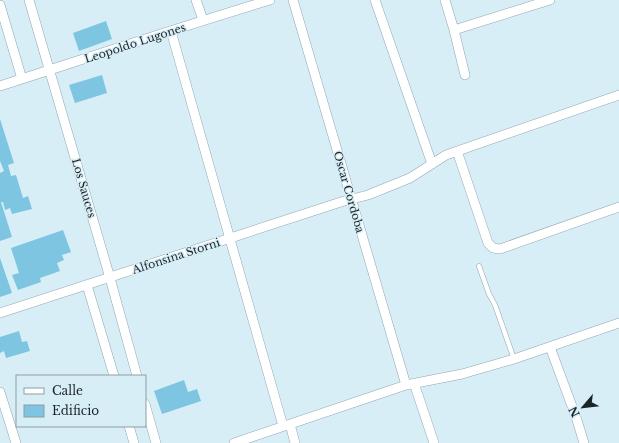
<svg xmlns="http://www.w3.org/2000/svg" width="619" height="443" viewBox="0 0 619 443" font-family="'Libre Baskerville',serif">
<style>
.building{fill:#7dc5e1}
.lines{fill:none;stroke-linecap:round;stroke-linejoin:round}
.lane-casing{stroke:#91a6af;stroke-width:5.5}
.street-casing{stroke:#91a6af;stroke-width:10}
.lane{stroke:#fff;stroke-width:4.5}
.street{stroke:#fff;stroke-width:9}
.labels{text-anchor:middle;dominant-baseline:central;stroke-width:3;stroke-linejoin:round;paint-order:stroke}
.street-label{font-size:11px;fill:#1c2428;stroke:#d8eef7}
</style>
<rect width="100%" height="100%" fill="#d8eef7"/>
<!-- building -->
<path class="building" d="M106,21L112,39L79,51L73,33Z
M102,75L107,93L75,103L69,85Z
M0,119L14,163L8,165L11,176L16,175L23,198L28,196L32,209L12,214L10,208L5,210L3,202H1L12,237L0,241V173L4,171L0,161Z
M63,230L71,252L62,255L64,260L57,263L60,271L40,278L41,282L18,290L12,275L19,273L11,248Z
M0,258L12,293L0,297Z
M19,331L22,342L27,341L30,351L6,358L4,351L0,353V337Z
M184,380L188,392L197,389L201,401L162,414L154,391Z"/>
<g class="lines">
<!-- lane casing -->
<g class="lane-casing">
<path id="lane" d="M479,266L489,294L495,305L514,359"/>
</g>
<!-- street casing -->
<g class="street-casing">
<path id="street" d="M29,0L110,278L137,376
M196,0L203,20
M293,0L406,385
M375,0L432,164
M445,0L454,30L465,75
M0,5L22,79
M454,30L550,0
M171,31L283,426
M0,86C90,57 180,27 270,0
M457,151L488,243L493,248L500,249L619,207
M87,285L114,376
M0,313L344,201L368,195L410,178L446,155L619,95
M550,347L576,417L584,443
M414,383L434,443
M0,392L16,443
M145,404L156,443
M290,424L295,443
M129,426L134,443
M234,443L406,385L462,374L514,359L619,323"/>
</g>
<!-- lane -->
<use href="#lane" class="lane"/>
<!-- street -->
<use href="#street" class="street"/>
</g>
<g class="labels">
<!-- street labels -->
<g class="street-label">
<text transform="translate(135 43) rotate(-18)">Leopoldo Lugones</text>
<text transform="translate(84 188) rotate(74)">Los Sauces</text>
<text transform="translate(349 192) rotate(74)">Oscar Cordoba</text>
<text transform="translate(176 256) rotate(-18)">Alfonsina Storni</text>
</g>
</g>
<!-- legend -->
<rect x="16" y="375" width="130" height="52" fill="#d8eef7" stroke="#8d9da4"/>
<rect x="24" y="388" width="20" height="6" fill="#ffffff" stroke="#8d9da4"/>
<text x="52" y="395" font-size="12" fill="#1c2428">Calle</text>
<rect x="24" y="405" width="20" height="12" fill="#7dc5e1" stroke="#8d9da4"/>
<text x="52" y="415" font-size="12" fill="#1c2428">Edificio</text>
<!-- north arrow -->
<g transform="translate(583 407) rotate(242)" stroke="#d8eef7" stroke-width="3" paint-order="stroke">
<path d="M0-3L7 15L0 10L-7 15Z" fill="#1c2428"/>
<text y="-6" font-size="11" font-weight="bold" text-anchor="middle" fill="#1c2428">N</text>
</g>
</svg>
